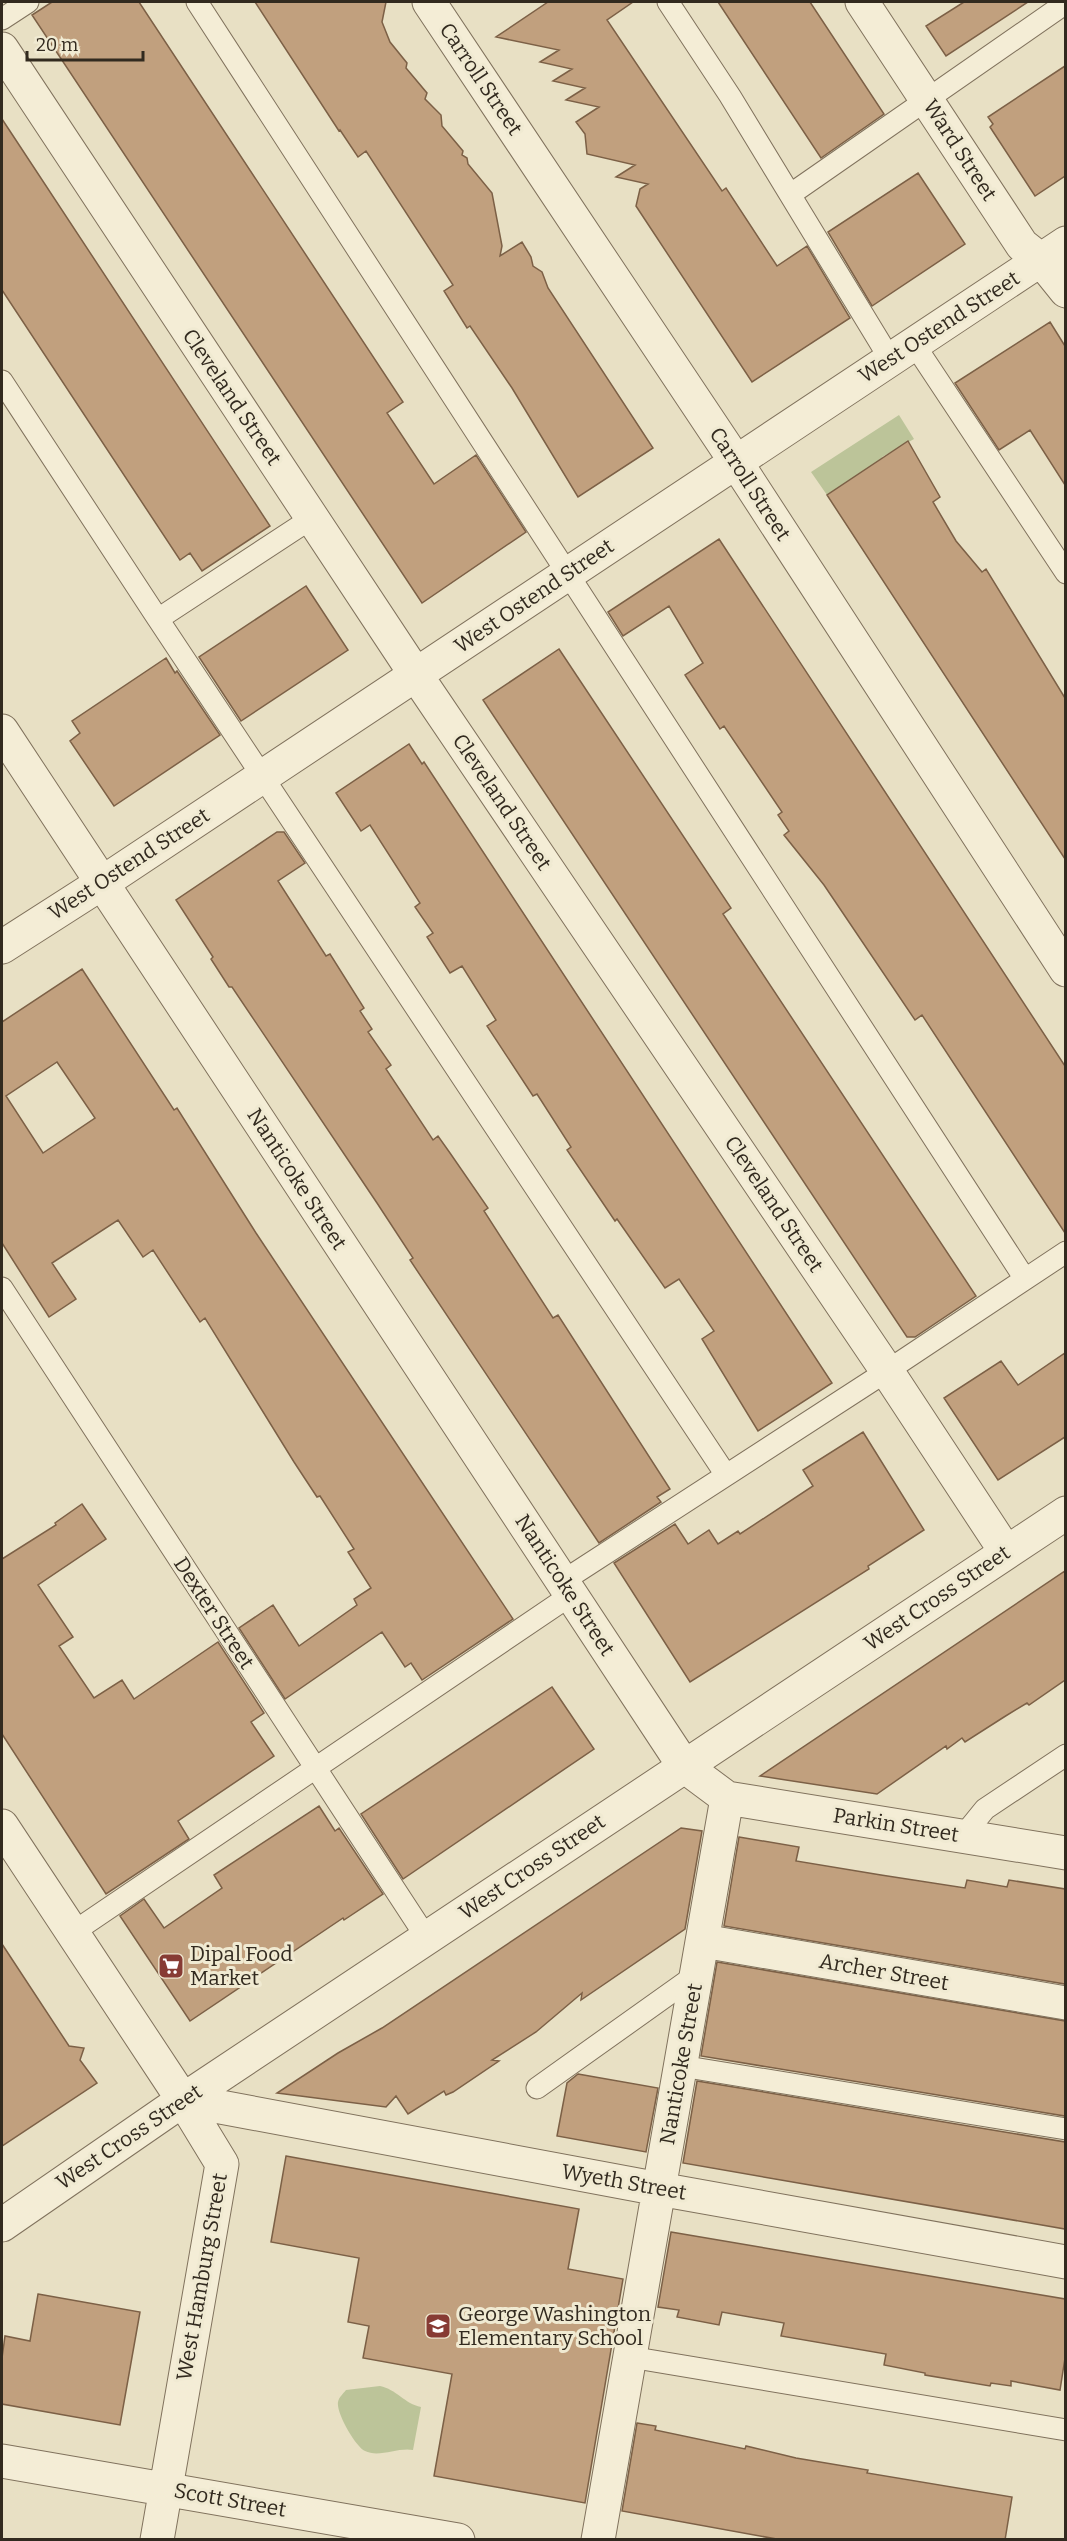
<svg xmlns="http://www.w3.org/2000/svg" width="1067" height="2541" viewBox="0 0 1067 2541" font-family="Bitter,serif">
<style>
.green{fill:#bcc499}
.building{fill:#c1a07e;stroke:#7c6046;stroke-width:1.5;fill-rule:evenodd}
.lines{fill:none;stroke-linecap:round;stroke-linejoin:round}
.lane-casing{stroke:#80725d;stroke-width:23}
.street-casing{stroke:#80725d;stroke-width:35}
.lane{stroke:#f4edd6;stroke-width:21}
.street{stroke:#f4edd6;stroke-width:33}
.labels{text-anchor:middle;dominant-baseline:central;stroke-width:6;stroke-linejoin:round;paint-order:stroke}
.street-label{font-size:21px;fill:#322a1f;stroke:#f0ead2}
.poi-label{font-size:21px;fill:#322a1f;stroke:#f0ead2;text-anchor:start}
</style>
<rect width="100%" height="100%" fill="#e8e0c4"/>
<!-- green -->
<path class="green" d="M899,415L914,439L882,457L883,460L827,495L811,472Z
M380,2386C396,2389 405,2404 421,2407L413,2450C398,2447 379,2458 365,2451C356,2447 336,2413 338,2402C339,2397 343,2394 346,2390Z"/>
<!-- building -->
<path class="building" d="M52,2H139L403,402L387,413L434,484L476,455L526,532L422,603L32,15Z
M255,2H386L382,22L390,42L407,63L406,68L427,93L425,99L441,115L442,126L463,151L462,155L467,158L468,164L492,193L502,246L500,256L522,242L531,257L533,266L542,272L548,288L653,448L578,497L512,388L470,326L467,328L444,291L453,285L366,151L358,157L340,130L339,131Z
M548,2H633L607,20L722,191L726,188L777,266L807,246L850,318L752,382L636,206L640,189L648,184L616,177L635,165L587,154L585,134L576,122L599,107L566,100L585,88L553,81L572,69L540,62L559,50L496,37Z
M718,2H810L884,114L821,158Z
M964,2H1028L946,56L926,26Z
M1065,66V176L1035,196L990,127L993,124L988,117Z
M2,119L270,526L202,571L190,553L180,560L2,290Z
M918,173L965,244L872,306L828,232Z
M1050,322L1065,346V485L1030,430L999,450L955,383Z
M908,441L940,497L933,502L956,541L982,572L986,569L1065,698V859L827,495Z
M719,539L1065,1066V1233L922,1015L915,1020L824,885L784,835L789,831L778,815L782,812L724,726L720,729L685,675L703,663L669,606L623,636L608,612Z
M306,586L348,650L241,721L199,657Z
M559,649L731,908L723,914L976,1296L915,1337H907L483,700Z
M166,658L175,673L177,671L220,735L114,806L70,741L80,733L72,721Z
M409,744L422,764L424,762L832,1383L758,1431L702,1339L714,1331L679,1279L665,1288L617,1219L615,1221L567,1150L571,1147L537,1094L533,1096L487,1026L496,1020L462,966L450,973L427,937L433,933L415,907L420,903L370,825L361,831L336,793Z
M277,832H284L305,863L278,881L326,956L330,954L364,1008L360,1011L372,1029L368,1032L391,1065L386,1069L433,1140L438,1136L450,1153L488,1208L484,1211L553,1318L558,1315L670,1489L657,1497L661,1502L599,1543L410,1260L413,1258L377,1203L232,987H229L211,959L213,957L176,900Z
M82,969L174,1110L177,1108L256,1233L513,1619L422,1680L411,1663L405,1667L382,1632L285,1699L239,1628L273,1605L299,1646L357,1605L354,1599L371,1588L348,1552L354,1549L320,1496L317,1497L294,1462L205,1318L200,1322L153,1250L143,1257L118,1220L52,1263L76,1299L49,1317L2,1243V1022ZM57,1062L95,1118L43,1153L6,1096Z
M1065,1353V1437L998,1480L944,1398L1001,1361L1018,1385Z
M863,1432L924,1530L868,1566L869,1569L690,1682L614,1563L675,1524L688,1544L709,1530L718,1544L738,1531L740,1534L813,1486L803,1470Z
M82,1504L106,1539L38,1585L73,1637L59,1646L94,1698L122,1680L134,1699L218,1642L264,1713L251,1722L274,1756L178,1821L189,1839L106,1894L2,1734V1559L56,1525L55,1523Z
M1065,1571V1680L1029,1705L1027,1703L1004,1717L965,1742L962,1738L947,1749L946,1746L877,1794L760,1776Z
M552,1687L594,1749L403,1879L361,1814Z
M319,1806L335,1831L339,1828L383,1894L344,1920L343,1918L190,2021L120,1916L144,1899L164,1928L222,1888L214,1875Z
M681,1828L702,1831L685,1929L581,2000L582,1993L536,2032L492,2060L499,2061L453,2092L446,2095L444,2091L408,2114L396,2096L386,2107L277,2093L338,2053L382,2028Z
M739,1837L799,1847L796,1861L881,1875L965,1888L967,1880L1007,1887L1009,1880L1065,1889V1984L724,1926Z
M2,1944L69,2046L84,2048L80,2060L97,2083L2,2146Z
M717,1962L1065,2021V2116L701,2056Z
M578,2074L658,2088L646,2152L557,2136L567,2083Z
M697,2081L1065,2142V2229L683,2163Z
M286,2156L579,2209L568,2269L623,2279L585,2503L434,2476L452,2374L363,2358L369,2326L348,2322L359,2258L271,2242Z
M671,2232L1065,2299V2358L1060,2390L1011,2381V2386L991,2383L990,2386L925,2375V2373L884,2365L886,2354L781,2336L784,2323L722,2312L719,2325L677,2317L679,2310L658,2307Z
M38,2294L140,2312L120,2425L2,2404V2358L5,2336L30,2341Z
M637,2423L656,2426L655,2430L745,2449L746,2446L796,2458L868,2470L867,2473L1012,2497L1005,2540H782L622,2511Z"/>
<g class="lines">
<!-- lane casing -->
<g class="lane-casing">
<path id="lane" d="M197,2L1025,1279
M668,2L730,96L890,359
M2,19L28,2
M791,194L1066,3
M914,344L1066,573
M2,381L158,619
M312,518L158,619L726,1475
M2,1288L426,1937
M563,1581L887,1371L1066,1252
M963,1836L985,1809L1066,1755
M72,1933L571,1595
M681,2066L1066,2129
M537,2088L697,1974
M630,2357L1066,2430"/>
</g>
<!-- street casing -->
<g class="street-casing">
<path id="street" d="M429,2L736,462L1066,970
M862,2L1022,245L1041,260L1066,291
M2,49L416,675L887,1371L1006,1552
M2,731L684,1766L727,1798L1066,1853
M2,947L102,883L1066,243
M2,1826L183,2100L222,2164L157,2540
M703,1941L1066,2003
M183,2100L659,2189L1066,2262
M2,2225L183,2100L1066,1513
M2,2461L458,2540
M598,2540L727,1798"/>
</g>
<!-- lane -->
<use href="#lane" class="lane"/>
<!-- street -->
<use href="#street" class="street"/>
</g>
<!-- icons -->
<defs>
<g id="supermarket-square" transform="scale(1.35)"><rect x="-9" y="-9" width="18" height="18" rx="4" fill="#873b34" stroke="#f0ead2"/><path d="M-6-5.5h2.5l.6 2H6L4.5 2H-2.5L-4.4-4H-6ZM-1.5 3.2a1.3 1.3 0 1 0 .1 0ZM3 3.2a1.3 1.3 0 1 0 .1 0Z" fill="#fff"/></g>
<g id="school-square" transform="scale(1.35)"><rect x="-9" y="-9" width="18" height="18" rx="4" fill="#873b34" stroke="#f0ead2"/><path d="M0-5L7-2L0 1L-7-2ZM-4 1L0 2.5L4 1V4Q0 6-4 4Z" fill="#fff"/></g>
</defs>
<g fill-rule="evenodd">
<use href="#supermarket-square" x="171" y="1966"/>
<use href="#school-square" x="438" y="2326"/>
</g>
<g class="labels">
<!-- street labels -->
<g class="street-label">
<text transform="translate(481 79) rotate(56)">Carroll Street</text>
<text transform="translate(960 150) rotate(57)">Ward Street</text>
<text transform="translate(939 327) rotate(-33)">West Ostend Street</text>
<text transform="translate(232 397) rotate(56)">Cleveland Street</text>
<text transform="translate(750 484) rotate(57)">Carroll Street</text>
<text transform="translate(534 596) rotate(-34)">West Ostend Street</text>
<text transform="translate(502 802) rotate(56)">Cleveland Street</text>
<text transform="translate(129 864) rotate(-33)">West Ostend Street</text>
<text transform="translate(297 1179) rotate(57)">Nanticoke Street</text>
<text transform="translate(774 1204) rotate(56)">Cleveland Street</text>
<text transform="translate(565 1585) rotate(57)">Nanticoke Street</text>
<text transform="translate(937 1598) rotate(-34)">West Cross Street</text>
<text transform="translate(214 1613) rotate(57)">Dexter Street</text>
<text transform="translate(896 1825) rotate(9)">Parkin Street</text>
<text transform="translate(532 1867) rotate(-34)">West Cross Street</text>
<text transform="translate(884 1972) rotate(10)">Archer Street</text>
<text transform="translate(681 2064) rotate(-80)">Nanticoke Street</text>
<text transform="translate(129 2137) rotate(-34)">West Cross Street</text>
<text transform="translate(624 2182) rotate(10)">Wyeth Street</text>
<text transform="translate(202 2277) rotate(-80)">West Hamburg Street</text>
<text transform="translate(230 2500) rotate(10)">Scott Street</text>
</g>
<!-- poi labels -->
<g class="poi-label">
<text x="190" y="1954">Dipal Food<tspan x="190" dy="24">Market</tspan></text>
<text x="458" y="2314">George Washington<tspan x="458" dy="24">Elementary School</tspan></text>
</g>
</g>
<!-- border -->
<rect width="1067" height="2541" fill="none" stroke="#322a1f" stroke-width="6"/>
<!-- scale -->
<path d="M27 51v9h116v-9" fill="none" stroke="#322a1f" stroke-width="3"/>
<text x="36" y="51" font-size="18" fill="#322a1f" stroke="#f0ead2" stroke-width="4.5" paint-order="stroke">20 m</text>
</svg>
